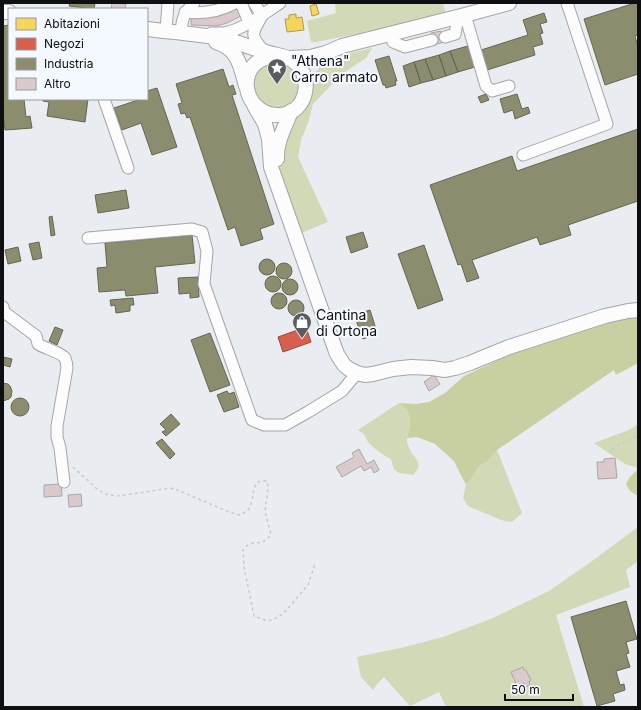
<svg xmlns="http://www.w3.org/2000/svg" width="641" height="710" viewBox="0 0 641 710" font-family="Inter,sans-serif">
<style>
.green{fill:#d1d9b6}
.forest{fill:#c8d0a2}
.homes{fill:#f6d55c;stroke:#b09a46}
.shops{fill:#d6604d;stroke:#9a483b}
.industry{fill:#8c8c6e;stroke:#666652}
.building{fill:#dbcacc;stroke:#a8a7a9}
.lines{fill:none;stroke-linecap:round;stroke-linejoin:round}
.minor-casing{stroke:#a3a5a8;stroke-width:13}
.major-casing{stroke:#a3a5a8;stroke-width:16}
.path{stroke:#c9cacc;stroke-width:1.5;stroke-dasharray:3 3;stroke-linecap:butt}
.minor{stroke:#fcfcfd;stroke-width:11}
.major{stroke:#fcfcfd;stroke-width:14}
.labels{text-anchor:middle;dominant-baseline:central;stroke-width:4;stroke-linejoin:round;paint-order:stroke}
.poi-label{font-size:14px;fill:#0d0f12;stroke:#f4f8ff;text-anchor:start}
</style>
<rect width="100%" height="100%" fill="#e9ecf0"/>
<!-- green -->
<path class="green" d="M335,3H443L446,14L362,33L316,42H311L307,21L336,13Z
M372,48L366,58L343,73L313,104L309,120L301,140L298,157L328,222L299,234L279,170L280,148L294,120L302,112L311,86L313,80L316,72L321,66L328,61L337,56Z
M254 85a23 23 0 1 1 46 0a23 23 0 1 1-46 0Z
M399,403C412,412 412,419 408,433C407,437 406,442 408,445C412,459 426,461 413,475L399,473L394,469L391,459C385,456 373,448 368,442C364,435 366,435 358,430Z
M638,424V468L625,464L594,443L629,430Z
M497,450L522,513L512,522L501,520L475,509L468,506L463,498L466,485L473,474L480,465L488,461Z
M638,527V562H637L626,570L630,587L556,615L584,707H446L439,692L410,706L384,677L377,684L373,690L361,677L357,657L405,647L443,637L493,618L549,591L595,559Z"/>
<!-- forest -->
<path class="forest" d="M638,315V363L616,375L614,370L497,450L488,461L480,465L466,485L454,461L435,444L417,437L407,438C411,422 414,414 399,403L416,404L429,402L445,393L464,376L528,346L575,329Z
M638,469V496L630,491L626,484L629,478Z"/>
<!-- homes -->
<path class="homes" d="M316,4L319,14L312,16L310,6Z
M296,14V18L302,17L304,30L287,32L285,19H289V15Z"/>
<!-- shops -->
<path class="shops" d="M306,327L311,342L283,352L278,337Z"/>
<!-- industry -->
<path class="industry" d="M70,3H95L94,9L69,6Z
M635,3H638V35L635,36L638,47V74L605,85L584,19Z
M544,13L547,22L540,24L543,33L540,34L543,44L533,47L535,55L484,71L478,51L528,35L523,20Z
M9,25V99H24L26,117L30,116L32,128L5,130L3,115V26Z
M468,46L475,67L458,72L450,51Z
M450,51L458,72L446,76L439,55Z
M439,55L446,76L433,80L425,59Z
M389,56L397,81H395L396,85L386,88L385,85H383L375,60Z
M425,59L433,80L421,83L414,62Z
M414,62L421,83L409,87L403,66Z
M223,69L229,87L233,85L236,94L232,95L274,224L260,229L263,239L241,246L235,227L228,230L190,117L187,118L185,113L181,114L178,104L182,103L176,84Z
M157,88L177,147L152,155L141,123L122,130L114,108L141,99H147V91Z
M486,94L489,100L481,103L478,97Z
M517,94L522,109L528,107L530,113L515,119L513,110L504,113L500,99Z
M43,99H88L85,122L47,116L49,102L43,101Z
M638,129V201L568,225L571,235L540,245L537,237L472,260L479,278L467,282L461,264L458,265L430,185L512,156L517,171Z
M126,190L129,208L98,213L95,195Z
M52,216L55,235L51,236L49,217Z
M363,232L368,247L351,253L346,237Z
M192,235L195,263L155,267L158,293L126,296L125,290L99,292L97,268L107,267L105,243Z
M39,242L42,258L33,260L29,244Z
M424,245L443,300L418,309L398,254Z
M18,247L21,261L8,264L5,250Z
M259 267a8 8 0 1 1 16 0a8 8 0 1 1-16 0Z
M276 271a8 8 0 1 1 16 0a8 8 0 1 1-16 0Z
M265 284a8 8 0 1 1 16 0a8 8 0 1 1-16 0Z
M198,277L199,297L190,298V293L179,294L178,278Z
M282 287a8 8 0 1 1 16 0a8 8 0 1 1-16 0Z
M271 301a8 8 0 1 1 16 0a8 8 0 1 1-16 0Z
M133,298L134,305H130V311L116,313L115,305L111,306L110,300Z
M288 308a8 8 0 1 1 16 0a8 8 0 1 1-16 0Z
M370,310L376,329L367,332L368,337L363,339L354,315Z
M55,327L63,330L57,345L49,341Z
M210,333L230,385L210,392L191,340Z
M3,357L12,359L10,367L3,365Z
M3,383L8,384L10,386L12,391L11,397L9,399L3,401Z
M227,391L229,394L234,392L239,407L224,412L217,395Z
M11 407a9 9 0 1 1 18 0a9 9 0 1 1-18 0Z
M171,414L180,424L166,436L162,432L166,430L160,424Z
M162,439L175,454L170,459L156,443Z
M626,601L637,639L626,642L629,653L626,654L630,667L616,671L620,685L624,684L625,690L613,694L615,701L597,706L571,617Z"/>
<!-- building -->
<path class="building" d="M112,3L126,4L125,9H111Z
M237,7L241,16L227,23L217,26L191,25V17Z
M441,31L444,42L434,45L431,33Z
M434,375L440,384L429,391L424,382Z
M359,449L367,464L374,460L379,470L374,473L371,467L364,471L361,466L342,477L336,467L354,457L352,453Z
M615,458L617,478L598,479L597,462H604V459Z
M61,484L62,496L44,497V485Z
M81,494L82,506L69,507L68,495Z
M523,667L524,670H526L531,680L529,681L530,685L525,687L524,683L517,686L511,672Z"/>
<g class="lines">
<!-- minor casing -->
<g class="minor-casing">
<path id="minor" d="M241,3L249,22
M254,3L262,15
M185,12C203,14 219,12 235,3
M465,15L486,86L492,91L509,86
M262,16C251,34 250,36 265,52
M166,31L168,3
M181,33C182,18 184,13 194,3
M211,33C216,33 220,33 224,33C242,30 265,13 280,3
M390,34L393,42L405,47L432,40
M445,37L455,34L457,23L456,18
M104,99L128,168
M523,155L607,124L567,3
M88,238L192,229L202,232L207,251L204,284L252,420L264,425H285L308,412L342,391L357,373
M3,307L4,312L36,336L38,344C44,348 62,353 65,358C66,361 67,365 67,368L57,426V437L60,448L64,482"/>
</g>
<!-- major casing -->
<g class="major-casing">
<path id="major" d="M3,12H9
M147,29C171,32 196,34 220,38C236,41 251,48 266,52C274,55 283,55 290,59C315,72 309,113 280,115C246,117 233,70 265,58C269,56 273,56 277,56
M216,42C239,49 240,66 246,86
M289,58L310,57L326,53L342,46L465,15L509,3
M254,105L265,124L269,139L271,167L333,343L337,354L344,365L349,369L357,373L365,375L373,374L393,369L411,367L432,368L445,370L455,368L470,363L509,347L605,316L628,311L638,310
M277,159C276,142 285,127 291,111"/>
</g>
<!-- path -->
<path class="path" d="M612,449L633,438L638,434
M73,467L97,489L105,494L117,496L132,494L170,488L180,491L229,512L240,515C242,513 247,512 248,510C256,499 249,478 267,481L268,488L265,512L271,534C263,547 257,540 248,545C247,545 244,549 243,550L244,567L254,616L268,621L276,618L283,614L308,585L315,564"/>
<!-- minor -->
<use href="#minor" class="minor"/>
<!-- major -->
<use href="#major" class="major"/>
</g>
<!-- icons -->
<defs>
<g id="sight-pin" transform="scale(1)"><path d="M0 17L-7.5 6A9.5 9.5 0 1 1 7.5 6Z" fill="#5a5c60" stroke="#f4f8ff"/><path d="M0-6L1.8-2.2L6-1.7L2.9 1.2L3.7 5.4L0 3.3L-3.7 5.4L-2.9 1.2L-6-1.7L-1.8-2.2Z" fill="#fff"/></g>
<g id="shop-pin" transform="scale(1)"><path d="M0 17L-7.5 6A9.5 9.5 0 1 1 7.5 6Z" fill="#5a5c60" stroke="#f4f8ff"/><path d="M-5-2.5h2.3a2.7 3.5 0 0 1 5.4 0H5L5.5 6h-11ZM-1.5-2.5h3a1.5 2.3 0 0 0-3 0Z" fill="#fff"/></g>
</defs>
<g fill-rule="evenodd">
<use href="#sight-pin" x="277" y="68"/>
<use href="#shop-pin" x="302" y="322"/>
</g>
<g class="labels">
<!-- poi labels -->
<g class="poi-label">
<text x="291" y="60">"Athena"<tspan x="291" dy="16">Carro armato</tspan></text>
<text x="316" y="314">Cantina<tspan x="316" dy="16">di Ortona</tspan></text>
</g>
</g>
<!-- border -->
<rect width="641" height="710" fill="none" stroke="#0d0f12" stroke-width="8"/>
<!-- legend -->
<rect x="8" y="8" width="140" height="92" fill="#f4f8ff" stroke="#989ba0"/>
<rect x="16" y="18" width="20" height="12" fill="#f6d55c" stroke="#989ba0"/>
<text x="44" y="28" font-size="12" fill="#0d0f12">Abitazioni</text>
<rect x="16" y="38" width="20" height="12" fill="#d6604d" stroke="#989ba0"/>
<text x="44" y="48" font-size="12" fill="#0d0f12">Negozi</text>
<rect x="16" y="58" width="20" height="12" fill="#8c8c6e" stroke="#989ba0"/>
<text x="44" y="68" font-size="12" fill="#0d0f12">Industria</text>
<rect x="16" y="78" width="20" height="12" fill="#dbcacc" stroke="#989ba0"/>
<text x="44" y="88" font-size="12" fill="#0d0f12">Altro</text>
<!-- scale -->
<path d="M505 694v6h68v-6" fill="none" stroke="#0d0f12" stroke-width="2"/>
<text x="511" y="694" font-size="12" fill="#0d0f12" stroke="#f4f8ff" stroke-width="3" paint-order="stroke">50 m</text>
</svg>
